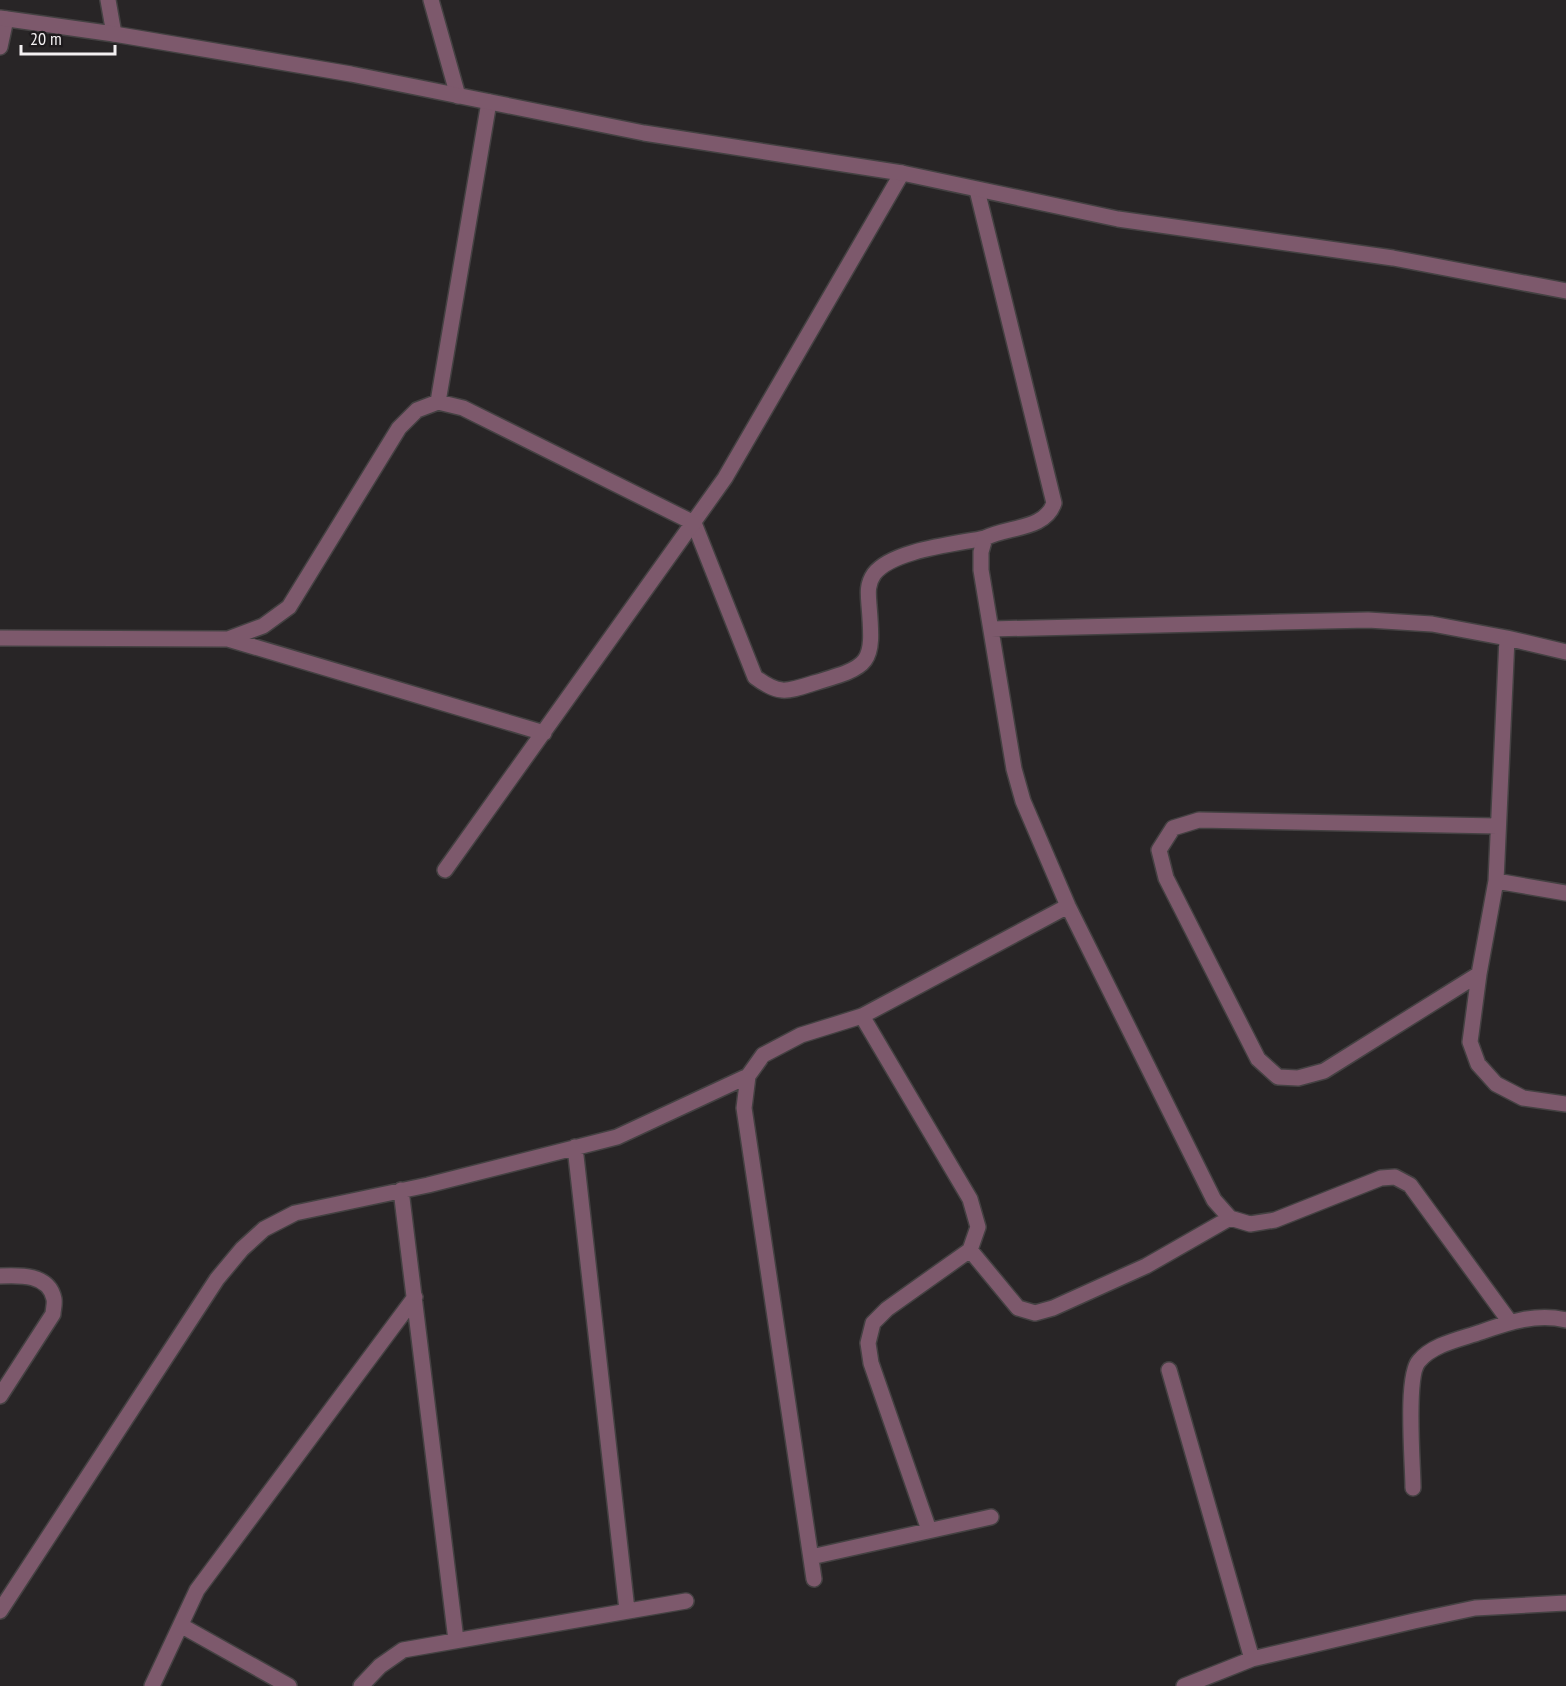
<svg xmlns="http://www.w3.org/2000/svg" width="1566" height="1686" viewBox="0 0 1566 1686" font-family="'PT Sans Narrow',sans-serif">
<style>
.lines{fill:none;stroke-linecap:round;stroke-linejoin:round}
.service-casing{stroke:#444142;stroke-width:18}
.minor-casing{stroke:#444142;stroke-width:18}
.tertiary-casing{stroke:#444142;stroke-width:18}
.service{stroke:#7d596c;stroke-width:15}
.minor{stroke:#7d596c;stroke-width:15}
.tertiary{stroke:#7d596c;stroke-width:15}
</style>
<rect width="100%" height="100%" fill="#282526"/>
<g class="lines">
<!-- service casing -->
<g class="service-casing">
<path id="service" d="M694,523L755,677C779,695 786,692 814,683C871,666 874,665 869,605C868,593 867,584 874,574C892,550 956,544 985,538"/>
</g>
<!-- minor casing -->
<g class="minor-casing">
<path id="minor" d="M108,0L114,34
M431,0L458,96
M0,47L6,19
M977,190L1054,503C1045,530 1009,526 985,538L981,552V570L1014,769L1023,801L1068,906L1214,1200L1230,1218L1250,1224L1275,1220L1381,1178L1395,1177L1410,1185L1510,1322
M438,402L489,102
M991,629L1368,620L1432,624L1507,638L1566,652
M0,638L228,639L263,626L289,607L399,428L417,410L438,402L463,408L694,523
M1507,638L1496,881L1479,974L1470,1042L1478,1064L1496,1084L1523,1098L1566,1104
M228,639L544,733
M445,870L725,478L902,173
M1496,881L1566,893
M1479,974L1324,1071L1298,1078L1278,1077L1258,1059L1166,878L1159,850L1173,828L1199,820L1497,826
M862,1016L970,1199L978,1227L970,1250L887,1309L873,1323L868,1343L871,1363L929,1530
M575,1147L627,1610
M401,1190L456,1640
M970,1250L1018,1308L1035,1313L1053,1308L1146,1266L1230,1218
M0,1276C20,1275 49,1274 54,1299C55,1304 53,1310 53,1314L0,1396
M1169,1370L1252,1659
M1413,1488C1413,1464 1405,1376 1419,1361C1433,1344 1461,1339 1481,1332C1509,1322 1537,1313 1566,1320
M811,1557L991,1517
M814,1579L744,1108L748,1076L763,1055L801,1035L862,1016L1068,906
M0,1611L217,1279L242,1249L264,1229L295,1213L428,1185L617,1137L748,1076
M182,1626L289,1686
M152,1686L197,1590L415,1297
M361,1686L380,1666L403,1650L686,1601
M1184,1686L1252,1659L1414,1621L1475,1608L1566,1603"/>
</g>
<!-- tertiary casing -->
<g class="tertiary-casing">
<path id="tertiary" d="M0,18L114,34L351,74L644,133L902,173L1118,219L1393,258L1566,291"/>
</g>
<!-- service -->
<use href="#service" class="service"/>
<!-- minor -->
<use href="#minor" class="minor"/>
<!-- tertiary -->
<use href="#tertiary" class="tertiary"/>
</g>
<!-- scale -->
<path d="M21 45v9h94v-9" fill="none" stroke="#f3f0f1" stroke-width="3"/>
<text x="30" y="45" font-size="18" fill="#f3f0f1" stroke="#1e1b1d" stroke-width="4.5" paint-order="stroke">20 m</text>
</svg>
